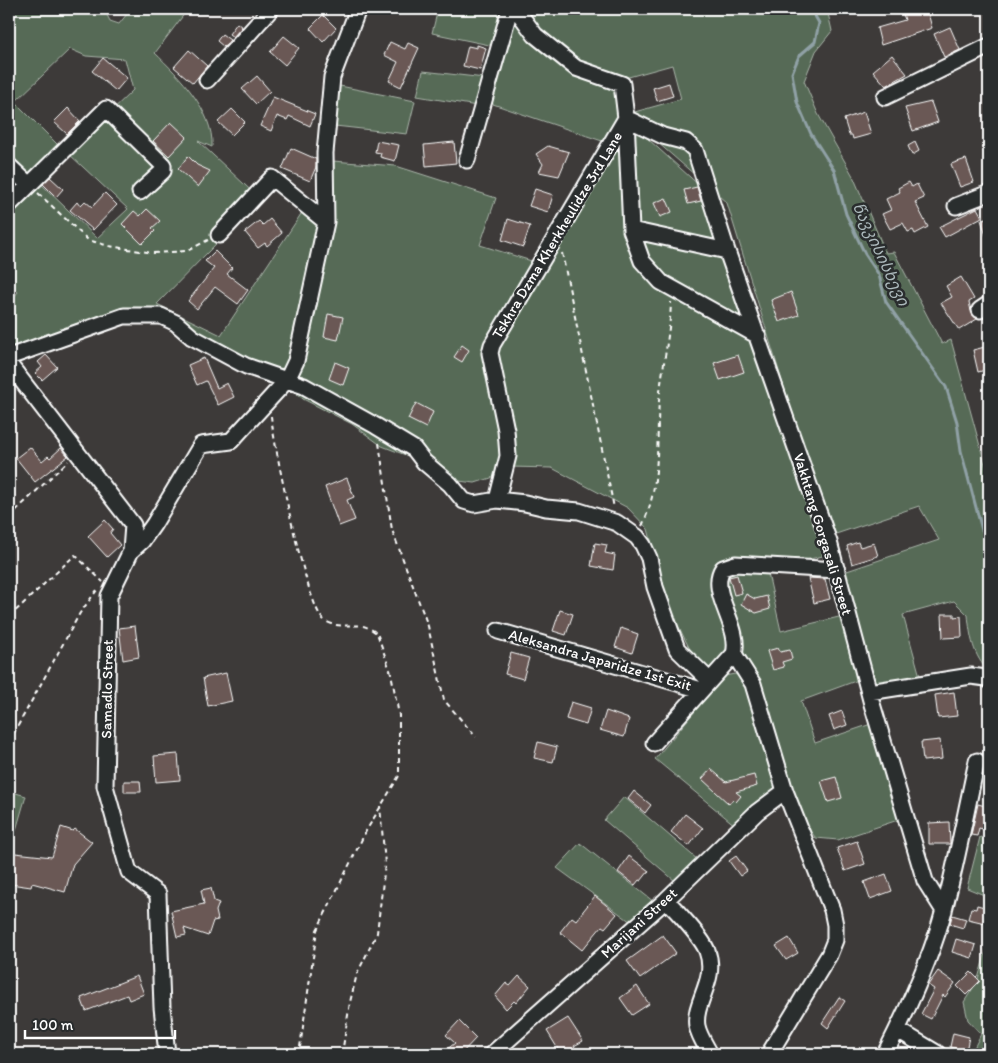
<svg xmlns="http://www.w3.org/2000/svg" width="998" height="1063" viewBox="0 0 998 1063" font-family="Itim,'Noto Sans Georgian',sans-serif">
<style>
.green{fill:#566b56;stroke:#aab5aa}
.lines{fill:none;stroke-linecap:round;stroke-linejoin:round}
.stream{stroke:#90a1a6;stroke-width:3}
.building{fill:#6a5854;stroke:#fff}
.minor-casing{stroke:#fff;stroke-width:19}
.path{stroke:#fff;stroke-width:2;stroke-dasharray:5 4;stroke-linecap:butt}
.minor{stroke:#2a2d2e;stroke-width:15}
.labels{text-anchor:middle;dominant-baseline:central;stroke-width:5;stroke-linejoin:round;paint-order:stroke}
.street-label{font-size:15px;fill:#fff;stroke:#2a2d2e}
.water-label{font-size:16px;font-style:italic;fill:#acb9bc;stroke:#2a2d2e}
</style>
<rect width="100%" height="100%" fill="#3d3a39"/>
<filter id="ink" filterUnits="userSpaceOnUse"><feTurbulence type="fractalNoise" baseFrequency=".02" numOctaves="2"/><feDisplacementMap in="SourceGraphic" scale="10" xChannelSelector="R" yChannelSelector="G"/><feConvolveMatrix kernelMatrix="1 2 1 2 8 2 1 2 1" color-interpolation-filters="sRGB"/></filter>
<g filter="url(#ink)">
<!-- green -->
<path class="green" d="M9,9H104L110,21L119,24L131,9H188L155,53C179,76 214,111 212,147L198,141L260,199L157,304L221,335L305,208L323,222L289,368L265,369L161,312L9,354V303L18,292L9,283V212L39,182L97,238L128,209L68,153L133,90L125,59L86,56L70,49L15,102L61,148L28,180L9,163Z
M438,9H507L494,46L432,33Z
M519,9H827L832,31L816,51L804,81L818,114L853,176L886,253L894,252L942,344L951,340L989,479V671C973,657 970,635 968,615L954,601L903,615L921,680L872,688L841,573L939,540L919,506L830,536L727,203L641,128L631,113L681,99L672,65L625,78L578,65L537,34Z
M513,10L532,36L618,85L623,117L605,142L487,102Z
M423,71L485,78L477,106L417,96Z
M340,86L415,101L407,134L335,126Z
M627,120L722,206L827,555L767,569L781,631L843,616L861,679L801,701L815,743L874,723L904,818L838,840L816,838L806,826L752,680L733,665L706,682L669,607L648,529L628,508L552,468L510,467L495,346Z
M333,161L396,166L496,198L480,245L538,263L489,345L503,428L501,471L491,478L475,483L459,481L424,462L382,446L352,424L303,399L290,388Z
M735,674L742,678L781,785L736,826L655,759L724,676Z
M9,791L26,796L14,837L9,836Z
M624,797L698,860L675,881L604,820Z
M980,837L989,840V897L967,888Z
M580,843L654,902L631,922L557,868Z
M989,941V1054H971L981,1034L968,1020L964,1002L977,982Z"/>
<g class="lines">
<!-- stream -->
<path class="stream" d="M811,9L819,23L815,42L799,56L792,73L797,102L811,134L834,170L846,214L865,254L879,275L886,302L946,387L957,422L961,451L982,530L989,540"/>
</g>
<!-- building -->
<path class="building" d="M921,9H927L932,28L881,45L877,28L905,20L903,14Z
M323,15L336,28L323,42L310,28Z
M237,23L242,27L233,37L229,34Z
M950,27L960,50L944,57L934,34Z
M222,34L230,40L224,47L217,41Z
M284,36L299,48L285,65L270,52Z
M390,42L405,49L408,43L419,48L401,87L389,81L398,62L384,55Z
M477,45L486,48L480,70L463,66L468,46L477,48Z
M189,50L207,66L193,83L174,67Z
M892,55L907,74L886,86L873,71Z
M103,58L127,78L116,91L92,71Z
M257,76L270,91L256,104L242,89Z
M669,83L673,96L657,101L653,88Z
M273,97L315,114L310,126L289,116L287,120L277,116L271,131L260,126Z
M931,102L938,122L913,131L905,108Z
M68,108L80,121L67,134L54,122Z
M232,109L245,122L232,135L218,122Z
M864,112L871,134L853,139L852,135H849L844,119Z
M171,122L187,137L169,156L153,141Z
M377,141L399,145L395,161L380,157L381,153L375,152Z
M454,142L456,163L426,166L424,145Z
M915,142L919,151L912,155L908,146Z
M548,146L569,152L559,176L539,172L543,164L536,154Z
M291,148L316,159V167L310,181L282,169Z
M188,156L197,165L210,171L198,187L178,169Z
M966,159L974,182L960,187L951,164Z
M50,177L63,189L56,197L43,184Z
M909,182L912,187L917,184L924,198L915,202L928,227L915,234L913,230L908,232L903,223L890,229L882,214L891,210L886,199L900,192L898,188Z
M697,187L701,201L688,204L684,190Z
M535,189L553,195L548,212L529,206Z
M105,193L117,205L93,230L70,210L77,202L80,206L85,201L92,207Z
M666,198L672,212L660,217L654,203Z
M977,208L982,217L945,237L939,227Z
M147,209L160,221L152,228L155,231L142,244L122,224L134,211L140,216Z
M989,217V241H988L981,220Z
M270,219L282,233L267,246L265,243L258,248L245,232L259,221L263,225Z
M508,219L530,226L523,247L502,240Z
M215,251L232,268L227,274L248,290L238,304L215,287L197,309L188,301L214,268L205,261Z
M961,277L974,299L969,302L971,311L977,319L959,330L941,303L952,297L946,286Z
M791,292L799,315L779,322L771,300Z
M328,314L343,317L338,340L324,337Z
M462,345L469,350L462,362L454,357Z
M989,346V369L978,372L973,350Z
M46,355L57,367L42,380L35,373L42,367L38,362Z
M738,355L744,372L720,380L714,363Z
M204,358L217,388L227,383L234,397L218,405L206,381L197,385L188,365Z
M335,362L349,368L343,385L329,379Z
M416,403L433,412L426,428L408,419Z
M30,447L42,461L48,456L50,458L61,448L68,456L35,482L16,458Z
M347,478L354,497L347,500L355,520L339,526L325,487Z
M105,520L113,529L110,533L120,545L107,557L88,536Z
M858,542L860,547L874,543L878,556L852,564L847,546Z
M595,543L607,545L605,553L615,555L613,570L591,566Z
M737,575L742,593L734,595L729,577Z
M808,578L825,579L830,599L814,603Z
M746,594L755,599L767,596L770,609L756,613L741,604Z
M560,610L573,614L566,635L553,631Z
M942,614H954V617L961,616L962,637L943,638Z
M135,626L139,657L123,660L119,628Z
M621,628L638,634L632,653L615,647Z
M778,648L780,652L790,650L792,659L782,662L784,667L773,670L767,651Z
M511,653L529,658L523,679L505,674Z
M226,673L232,701L208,706L203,678Z
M954,692L957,716L938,718L935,695Z
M571,702L591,708L586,725L566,719Z
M606,711L629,719L624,737L600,730Z
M842,711L847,725L834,730L829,716Z
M940,740L942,759L923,761L921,742Z
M538,742L557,747L553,762L534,758Z
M983,752H989V777H983L986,762Z
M178,754L180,780L156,782L154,756Z
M711,769L726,782L754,775L757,786L736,792L741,796L736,802L733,799L729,804L702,779Z
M836,777L842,798L828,802L821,781Z
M124,781H140L141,792H124Z
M634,791L651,805L645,813L628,799Z
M978,804L989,807V819L986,830L979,828L977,836L971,835Z
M685,814L703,828L689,846L671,832Z
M949,822L950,844H929V823Z
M61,827L73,831L75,829L92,842L73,864L65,892L32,883L31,887L10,884L11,876H9V869L13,855L15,853L52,857Z
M857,841L865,864L845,871L837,848Z
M629,856L649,871L641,881L639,880L635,885L618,872Z
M736,856L747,871L740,876L729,861Z
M886,874L892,891L870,899L864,882Z
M211,888L214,901L219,903L216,911L218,920L213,921L208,936L184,928L186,935L177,937L171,911L204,904L201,890Z
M595,896L617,914L605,928L602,926L582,950L560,932L572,917L576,920Z
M977,905L988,908L985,923L968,919L971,908L976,909Z
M952,915L966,919L963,928L950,924Z
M663,935L676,953L640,979L627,961Z
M789,938L798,953L786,960L776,946Z
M956,939L976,945L972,958L952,952Z
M938,971L955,983L945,997L943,995L931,1019L921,1014L934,989L928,985Z
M971,972L980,981L966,995L957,986Z
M137,976L144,994L129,1000L127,995L86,1011L81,998Z
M519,976L530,986L516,1003L514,1001L506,1009L495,996L506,983L510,986Z
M637,986L649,1004L632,1015L620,998Z
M839,997L845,1001L828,1028L822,1023Z
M568,1018L583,1041L574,1046L579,1054H561L547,1031Z
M459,1021L476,1038L461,1054H441L455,1043L446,1035Z
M953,1033L969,1037L966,1051L950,1047Z"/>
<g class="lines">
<!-- minor casing -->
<g class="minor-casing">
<path id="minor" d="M516,9L535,35L576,68L622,84L626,118L631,230L642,261L661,282L758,336
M207,80L271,9
M885,97L989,46
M626,118L663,136L686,142L695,150L727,251
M467,160L510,9
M9,166L29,185
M9,205L106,109L163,165V171L140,192
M956,206L989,193
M631,230L727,251L829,542L872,704L925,881L944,911
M219,235L272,178L326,222
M980,310L989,304
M9,357L124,316H161L176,323L192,337L246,366L304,386L376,426L414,449L424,462L450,484L464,501L474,504L497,500L525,503L546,508L579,511L617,523L637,537L643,545L649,558L655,587L677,649L709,680
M9,364L133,525L131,551
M497,500L508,456L506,430L490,353L492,345L626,118
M498,631L701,690
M734,654C742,627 707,591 723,568L735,564L837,570
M869,692L971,676L986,678L989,680
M654,743L734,654L753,684L785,791L832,910L835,925V940L829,955L769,1054
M666,900C676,910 703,939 707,951C718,980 693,1002 697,1026C699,1036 706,1046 710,1054
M898,1030L938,1054
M167,1054L162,1007L158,894L129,872L105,786L109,596L131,551L142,541L154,524L201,445L231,441L287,380L296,361L326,222L325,153L332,77L358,9
M492,1054L666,900L757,812L785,791
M885,1054C908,1009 931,959 944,910C957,861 966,811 977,761"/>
</g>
<!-- path -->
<path class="path" d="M38,193L88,240L109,246L153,253L187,251L208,240
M562,253L614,508
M271,416C274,446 306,604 323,619C334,629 349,624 363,626C368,627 372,630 377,633L391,673L399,715V776L366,831L317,930L299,1054
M379,443L392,530L428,626L444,700L476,737
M9,517L68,461
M642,526C661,486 656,444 659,401C662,368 670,335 671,302
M9,617L75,555L103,582
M9,742L80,613L97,590
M342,1054L350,1002L357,974L377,933L385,864L380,806"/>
<!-- minor -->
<use href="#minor" class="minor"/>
</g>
</g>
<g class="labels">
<!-- street labels -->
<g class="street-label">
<text transform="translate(557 235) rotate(-59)">Tskhra Dzma Kherkheulidze 3rd Lane</text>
<text transform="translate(823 534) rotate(73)">Vakhtang Gorgasali Street</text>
<text transform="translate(600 660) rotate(16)">Aleksandra Japaridze 1st Exit</text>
<text transform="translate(107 689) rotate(-89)">Samadlo Street</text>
<text transform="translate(639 923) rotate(-42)">Marijani Street</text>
</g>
<!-- water labels -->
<g class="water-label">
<text transform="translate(881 254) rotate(65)">წავკისისხევი</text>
</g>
</g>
<!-- margin -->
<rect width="998" height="1063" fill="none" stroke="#2a2d2e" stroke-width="30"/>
<rect x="15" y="15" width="968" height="1033" fill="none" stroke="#fff" stroke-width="2" filter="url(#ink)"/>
<!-- scale -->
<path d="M25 1030v8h150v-8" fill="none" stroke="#ffffff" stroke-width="2.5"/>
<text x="32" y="1030" font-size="15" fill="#ffffff" stroke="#2a2d2e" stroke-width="4" paint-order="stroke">100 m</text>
</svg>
